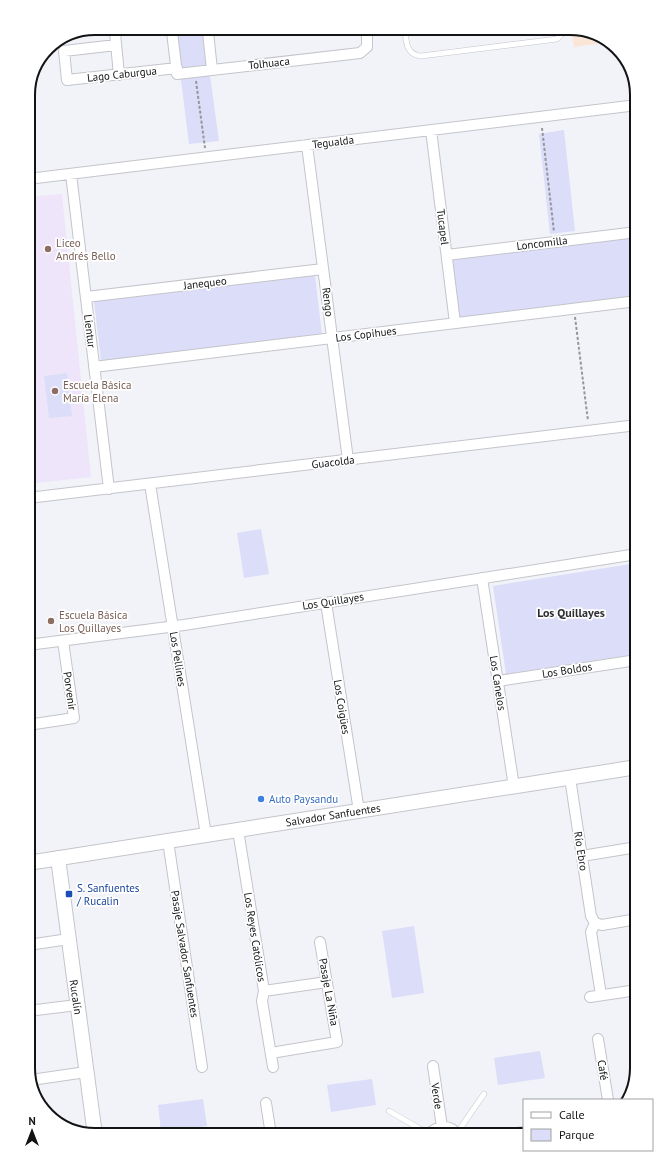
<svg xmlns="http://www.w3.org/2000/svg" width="665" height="1163" viewBox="0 0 665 1163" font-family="'PT Sans',sans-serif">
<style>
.industrial{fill:#fae5d7}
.education{fill:#eee5fa}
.green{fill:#dbddf9}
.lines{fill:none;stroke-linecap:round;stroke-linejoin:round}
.lane-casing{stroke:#c4c5cb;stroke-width:6}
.street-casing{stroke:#c4c5cb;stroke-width:12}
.secondary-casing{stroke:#c4c5cb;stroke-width:16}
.path{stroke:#95969a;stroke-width:2;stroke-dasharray:3 2;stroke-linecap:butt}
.lane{stroke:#fff;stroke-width:5}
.street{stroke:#fff;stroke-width:10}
.secondary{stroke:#fff;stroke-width:14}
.education-dot{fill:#8d6e63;stroke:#fff;stroke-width:1.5}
.shop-dot{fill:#3f7fe0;stroke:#fff;stroke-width:1.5}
.transit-dot{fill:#1a4fb4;stroke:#fff;stroke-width:1.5}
.labels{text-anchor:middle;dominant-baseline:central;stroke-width:3.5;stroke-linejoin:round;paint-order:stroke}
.street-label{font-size:11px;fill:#121314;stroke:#fff}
.education-label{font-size:11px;fill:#785e54;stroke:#fff;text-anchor:start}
.shop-label{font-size:11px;fill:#366cbe;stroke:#fff;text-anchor:start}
.transit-label{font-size:11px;fill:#164399;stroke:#fff;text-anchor:start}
.neighbourhood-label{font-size:12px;font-weight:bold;fill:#2d2e32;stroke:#fff}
.rim{fill:none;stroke:#121314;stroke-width:2}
</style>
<rect width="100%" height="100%" fill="#f2f3f9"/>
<!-- industrial -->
<path class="industrial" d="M572,28L608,39L610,42L574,47Z"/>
<!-- education -->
<path class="education" d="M62,194L91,477L28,484V197Z"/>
<!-- green -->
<path class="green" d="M175,32H204L219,141L189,144Z
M564,130L575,231L550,234L539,134Z
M637,236V297L456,319L449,260Z
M315,275L322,335L101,361L94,301Z
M67,373L72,416L49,418L44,376Z
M261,529L269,574L244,578L237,533Z
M637,563V654L506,674L493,586Z
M414,926L424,993L392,998L382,931Z
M540,1051L545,1078L498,1085L494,1058Z
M372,1079L376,1105L331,1112L327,1085Z
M203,1099L207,1126L161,1132L158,1105Z"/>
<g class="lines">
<!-- lane casing -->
<g class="lane-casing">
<path id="lane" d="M405,30C406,41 406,55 421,56L557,39L562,34V28
M389,1111L429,1134
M457,1133L484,1094"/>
</g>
<!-- street casing -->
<g class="street-casing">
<path id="street" d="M172,32L177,74L360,53L367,47V30
M208,32L212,70
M115,33L119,75
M116,45L64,51L67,80L177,68
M431,130L455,323
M307,145L348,460
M71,174L109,489
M28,179L637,105
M447,255L637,232
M86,297L323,269
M94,367L637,301
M150,484L206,835
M28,498L637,425
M482,578L514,787
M326,603L359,811
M28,645L184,625L637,554
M498,681L637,660
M28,725L74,718L63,641
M570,778L591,916L595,923
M238,830L264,991L262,1001L273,1067
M168,841L202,1067
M582,856L637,847
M595,923L591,932L601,995
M595,923L602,925L637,919
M28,945L69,939
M264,991L327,982
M590,997L637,990
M28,1011L77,1005
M598,1039L608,1100
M271,1053L337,1042L320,942
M433,1066L442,1127
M31,1080L86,1072
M266,1103L271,1135
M428,1135C437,1125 450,1124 458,1135
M503,1135L524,1132"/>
</g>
<!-- secondary casing -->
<g class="secondary-casing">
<path id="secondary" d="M58,858L95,1135
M28,863L637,767"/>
</g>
<!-- path -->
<path class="path" d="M196,81L205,148
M542,128L554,232
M575,317L588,421"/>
<!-- lane -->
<use href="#lane" class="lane"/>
<!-- street -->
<use href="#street" class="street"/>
<!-- secondary -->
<use href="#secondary" class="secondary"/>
</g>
<!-- markers -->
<g class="education-dot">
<circle cx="48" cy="249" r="4"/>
<circle cx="55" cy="391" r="4"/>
<circle cx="51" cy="621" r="4"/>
</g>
<circle class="shop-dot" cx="261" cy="799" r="4"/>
<rect class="transit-dot" x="65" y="890" width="8" height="8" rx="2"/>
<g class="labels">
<!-- street labels -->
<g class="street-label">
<text transform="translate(269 63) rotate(-6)">Tolhuaca</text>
<text transform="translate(122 74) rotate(-6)">Lago Caburgua</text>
<text transform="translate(333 142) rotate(-7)">Tegualda</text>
<text transform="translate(443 227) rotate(83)">Tucapel</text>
<text transform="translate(542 243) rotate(-7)">Loncomilla</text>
<text transform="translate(205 283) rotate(-7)">Janequeo</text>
<text transform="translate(328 302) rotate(83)">Rengo</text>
<text transform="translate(90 331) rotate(83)">Lientur</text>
<text transform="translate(366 334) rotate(-7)">Los Copihues</text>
<text transform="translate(333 462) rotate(-7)">Guacolda</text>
<text transform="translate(333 601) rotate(-9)">Los Quillayes</text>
<text transform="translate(178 659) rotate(81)">Los Pellines</text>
<text transform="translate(567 670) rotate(-9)">Los Boldos</text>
<text transform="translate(498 683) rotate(81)">Los Canelos</text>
<text transform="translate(70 691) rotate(82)">Porvenir</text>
<text transform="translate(342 707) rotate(81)">Los Coigües</text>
<text transform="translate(333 815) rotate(-9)">Salvador Sanfuentes</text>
<text transform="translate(581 851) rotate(81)">Río Ebro</text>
<text transform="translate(255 937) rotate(81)">Los Reyes Católicos</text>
<text transform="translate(185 954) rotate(81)">Pasaje Salvador Sanfuentes</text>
<text transform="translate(329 992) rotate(80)">Pasaje La Niña</text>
<text transform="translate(76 997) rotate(82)">Rucalín</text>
<text transform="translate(603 1070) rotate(81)">Café</text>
<text transform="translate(437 1096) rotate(81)">Verde</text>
</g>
<!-- education labels -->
<g class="education-label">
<text x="56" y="243">Liceo<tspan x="56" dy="13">Andrés Bello</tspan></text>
<text x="63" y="385">Escuela Básica<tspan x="63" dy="13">María Elena</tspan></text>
<text x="59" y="615">Escuela Básica<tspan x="59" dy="13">Los Quillayes</tspan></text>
</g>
<!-- shop labels -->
<g class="shop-label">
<text x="269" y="799">Auto Paysandu</text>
</g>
<!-- transit labels -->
<g class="transit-label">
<text x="77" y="888">S. Sanfuentes<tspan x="77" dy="13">/ Rucalin</tspan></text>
</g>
<!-- neighbourhood labels -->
<g class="neighbourhood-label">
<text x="571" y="612">Los Quillayes</text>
</g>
</g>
<!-- crop -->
<path d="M0 0H665V1163H0ZM95 35H570A60 60 0 0 1 630 95V1068A60 60 0 0 1 570 1128H95A60 60 0 0 1 35 1068V95A60 60 0 0 1 95 35Z" fill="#fff" fill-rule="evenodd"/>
<path class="rim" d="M95 35H570A60 60 0 0 1 630 95V1068A60 60 0 0 1 570 1128H95A60 60 0 0 1 35 1068V95A60 60 0 0 1 95 35Z"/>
<!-- legend -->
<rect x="523" y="1099" width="130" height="52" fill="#ffffff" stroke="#a0a1a1"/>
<rect x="531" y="1112" width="20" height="6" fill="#ffffff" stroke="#a0a1a1"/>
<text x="559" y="1119" font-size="12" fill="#121314">Calle</text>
<rect x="531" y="1129" width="20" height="12" fill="#dbddf9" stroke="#a0a1a1"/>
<text x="559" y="1139" font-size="12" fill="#121314">Parque</text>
<!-- north arrow -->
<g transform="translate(32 1131)" stroke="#ffffff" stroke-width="3" paint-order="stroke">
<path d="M0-3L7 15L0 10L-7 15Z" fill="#121314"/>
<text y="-6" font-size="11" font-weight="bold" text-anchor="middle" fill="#121314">N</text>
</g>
</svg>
